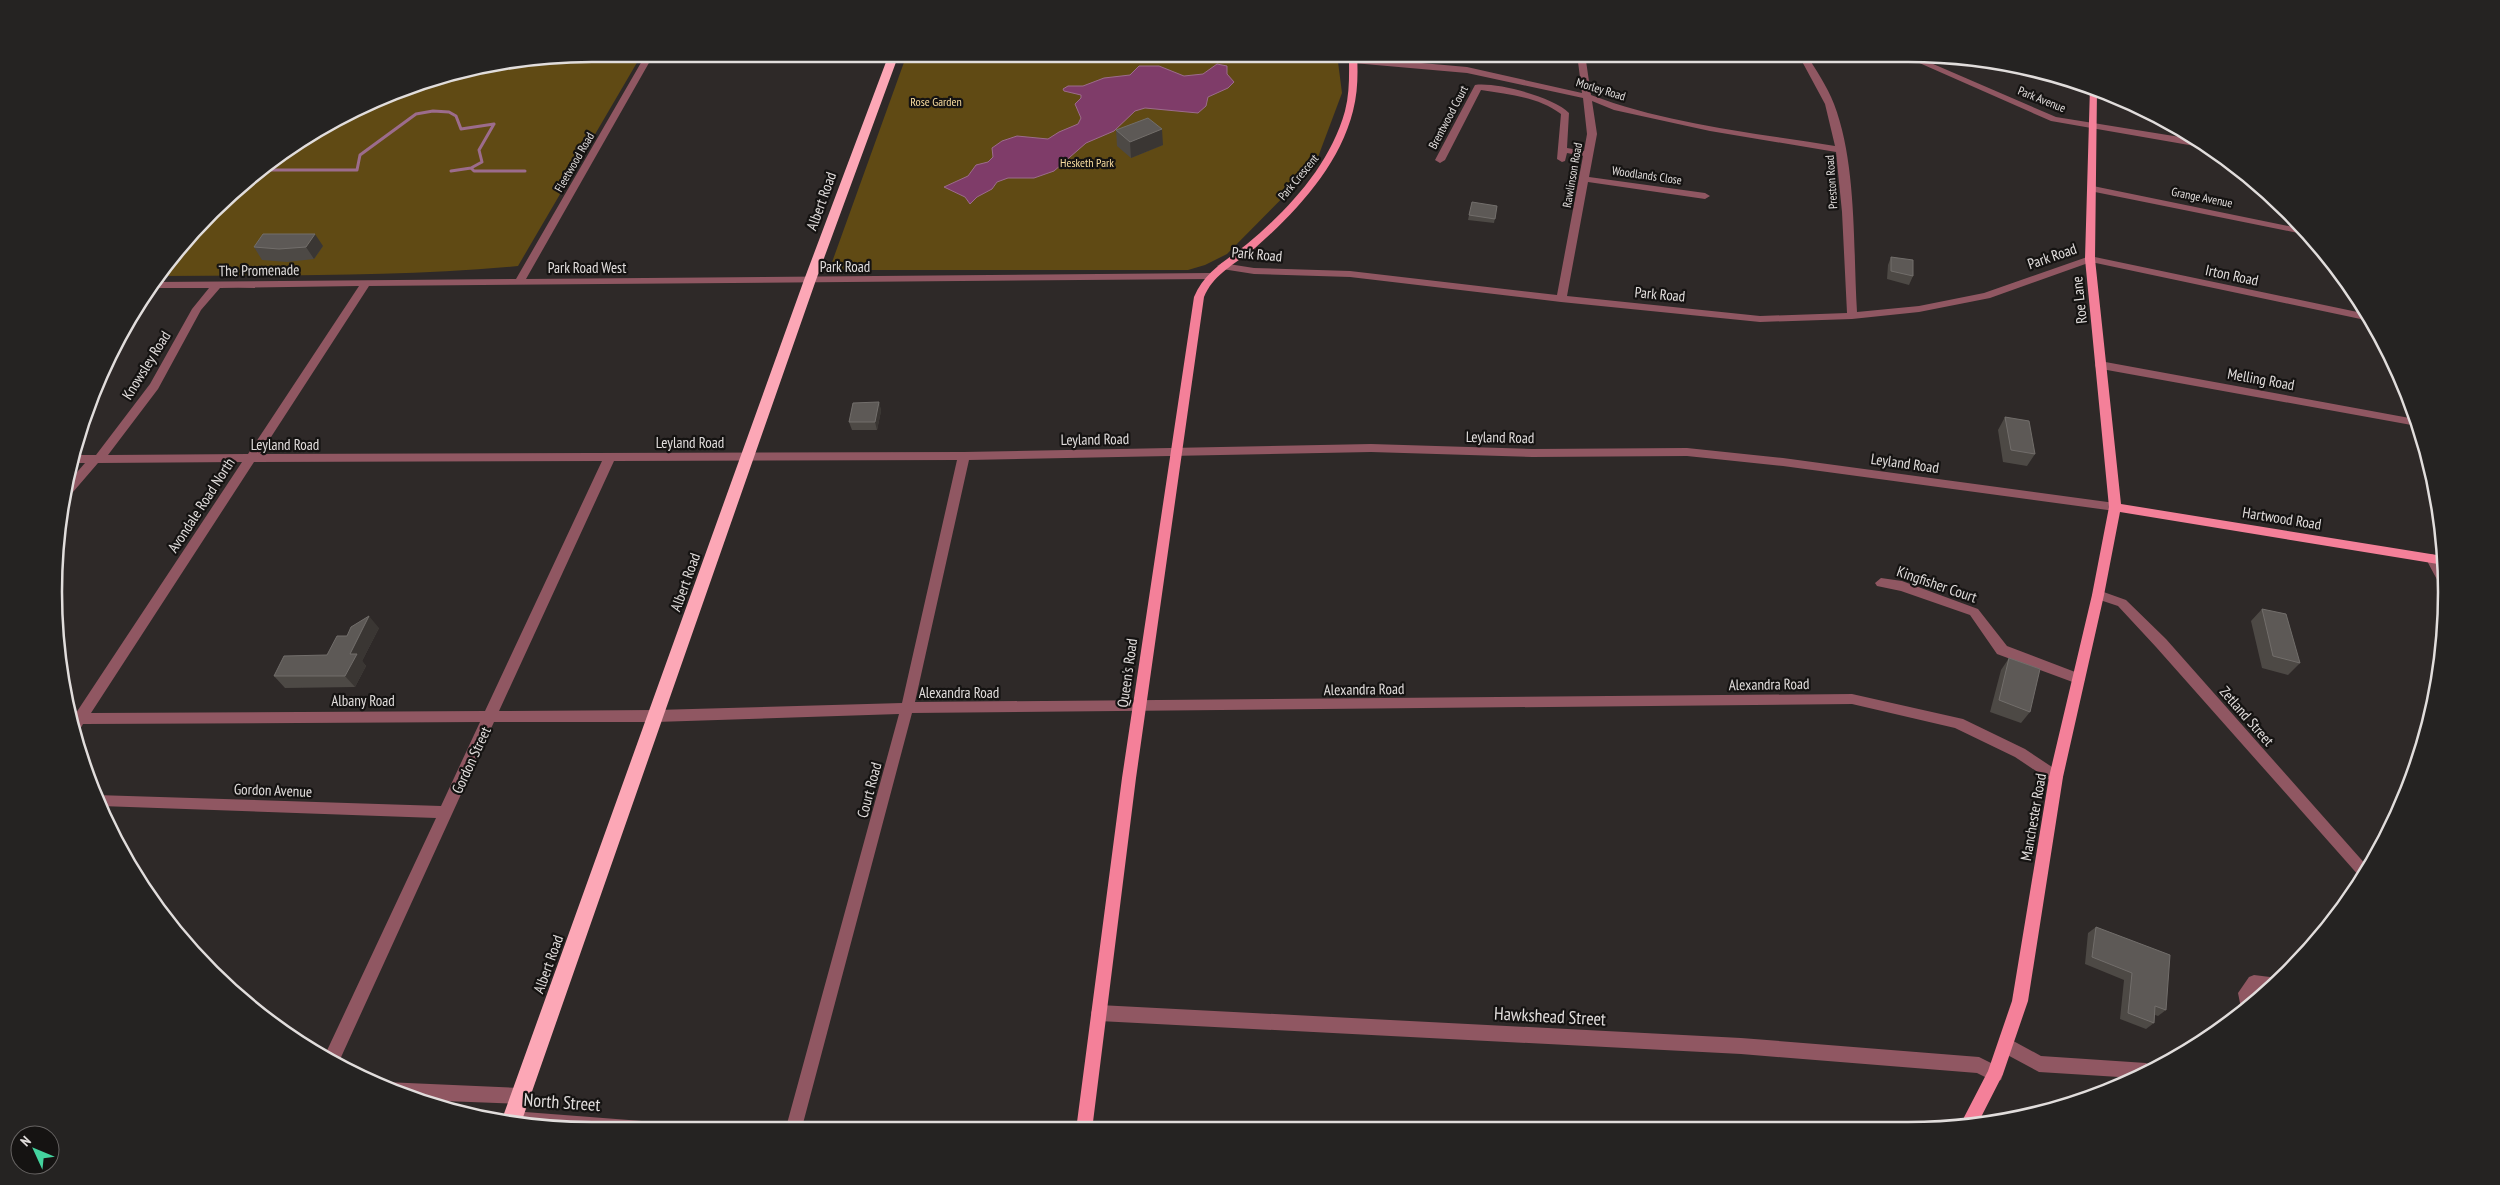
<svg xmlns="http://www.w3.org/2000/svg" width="2500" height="1185" viewBox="0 0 2500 1185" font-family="'PT Sans Narrow',sans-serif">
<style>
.green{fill:#604a14}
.water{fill:#7f3c69;stroke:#9c6c8c}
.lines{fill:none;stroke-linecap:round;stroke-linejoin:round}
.stream{stroke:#9c6c8c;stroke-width:3}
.minor{fill:#905762;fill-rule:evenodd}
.major{fill:#f48099;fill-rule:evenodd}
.highway{fill:#fca7b6;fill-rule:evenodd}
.wall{fill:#4d4945}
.shaded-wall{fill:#3a3633}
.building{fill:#5d5956;stroke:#726e6b}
.labels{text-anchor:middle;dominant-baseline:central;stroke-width:4.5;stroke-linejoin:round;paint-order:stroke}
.far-street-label{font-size:12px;fill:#e1dddc;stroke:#151312}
.far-park-label{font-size:12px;fill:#f8dc9f;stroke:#151312}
.street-label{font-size:15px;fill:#e1dddc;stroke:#151312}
.near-street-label{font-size:18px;fill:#e1dddc;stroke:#151312}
.rim{fill:none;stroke:#e1dddc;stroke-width:2.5}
</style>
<rect width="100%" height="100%" fill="#2e2928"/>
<!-- green -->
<path class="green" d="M592,54H642L518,266C399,277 279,275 160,276C169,263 178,248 189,236C267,151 373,88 487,64C521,57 558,57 592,54Z
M907,54H1337L1342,93L1315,165L1227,254L1205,265L1188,270H837L831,265Z"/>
<!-- water -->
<path class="water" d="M1217,64L1227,66V74L1234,82L1228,88L1208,97L1206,106L1198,113L1145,108L1135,111L1114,131L1086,143L1054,171L1034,178H1008L997,182L992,189L977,197L970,204L965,197L944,187L968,176L976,165L988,162L993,157L992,148L1002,141L1017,136L1048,139L1059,132L1078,124L1081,118L1075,104L1081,98V95L1064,91L1063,89L1068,86H1083L1104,78L1130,75L1139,66H1159L1184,76L1203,74Z"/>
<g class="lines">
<!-- stream -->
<path class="stream" d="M471,168L474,171H525
M261,170H357L360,155L416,114L433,111L449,112L456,116L461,129L494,124
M451,171L471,168L482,162L479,150L494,124"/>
<!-- minor -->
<path class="minor" d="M646,54H654L526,279L1210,273L1215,276L1210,279L369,286L260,454L964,452L1371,444L1532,449L1687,448L1783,458L2115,503L2121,507L2115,511L1783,466L1687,456L1532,457L1371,452L969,460L915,702L1852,694L1963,719L2025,749L2061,773L2063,777L2061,781L2056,783L2051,781L2015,757L1955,728L1852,704L912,713L801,1131H785L899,714L656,722H494L337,1066L323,1059L436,818L101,806L96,795L441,806L480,722L83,724L78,733L74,734L69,714L76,713L242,462L98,463L67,499L63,500L64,487L85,463H71L73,455H96L150,384L192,309L209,288H151L155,282L516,279ZM359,286L248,454L108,455L158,389L201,310L220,288ZM957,460L902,703L656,710L499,711L614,461ZM602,461L485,711L91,713L254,462Z
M1577,54H1585L1591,95C1667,124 1755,133 1835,146L1825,104L1798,54H1806C1816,70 1827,86 1834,104C1857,164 1853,247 1857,312L1919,306L1984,293L2090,256L2367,314L2370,321L2091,262L1990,298L1919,312L1852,319L1760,322L1561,302L1350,277L1254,274L1222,269L1217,266L1222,263L1254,268L1350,271L1557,295L1583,156L1567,153L1565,161L1562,162L1557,159L1561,114C1537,96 1509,95 1481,90L1445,160L1440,163L1435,160L1475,85C1497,82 1554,97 1569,113L1567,148L1584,151L1587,134L1583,98L1467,73L1353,63L1349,60L1353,57L1467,67L1582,93ZM1592,101L1614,110L1710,131L1836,152L1842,212L1847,313L1760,316L1567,296L1588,182L1705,199L1710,196L1705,193L1589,177L1597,134Z
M1899,54H1910L2056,117L2180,137L2204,143L2212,149L2051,121Z
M2093,186L2303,229L2308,235L2090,191V187Z
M2100,361L2415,419L2417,426L2096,368L2095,365L2096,362Z
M2432,554L2436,556L2444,570L2446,591L2442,589L2426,559Z
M1881,578L1902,581L1978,609L2007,646L2083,675L2085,679L2083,683L2078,684L1997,654L1970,615L1901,591L1877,586L1875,583Z
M2098,590L2126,600L2166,639L2367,866L2360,877L2156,647L2118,606L2094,598L2092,595L2094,592Z
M2254,975L2278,978L2265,990H2258L2254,995L2255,1001L2242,1013L2238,993L2249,977Z
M1099,1005L1741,1038L1979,1057L2001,1068L2003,1074L2001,1080L1995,1082L1977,1073L1741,1054L1099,1021L1093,1018L1091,1013L1093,1008Z
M2006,1037L2041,1056L2146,1063L2153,1068L2135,1078L2039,1072L2000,1051L1998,1045L2000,1039Z
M385,1082L520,1088L526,1090L528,1096L526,1102L520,1104L417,1100L378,1086Z
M512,1111L668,1123L674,1125L676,1131H592L505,1123L504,1119L506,1113Z"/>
<!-- major -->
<path class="major" d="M1349,54H1357C1358,73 1358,92 1353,111C1339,166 1297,211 1255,248C1236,264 1214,273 1204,297L1136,778L1092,1130H1076L1122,778L1194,297C1205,271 1226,261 1247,244C1289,209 1330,165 1345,111C1350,92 1349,73 1349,54Z
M2090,87L2097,90L2095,259L2121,504L2443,556L2444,565L2120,512L2104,595L2063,777L2028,1001L2003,1074L1976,1127H1959L1988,1071L2012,1001L2049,777L2092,595L2109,507L2085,259Z"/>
<!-- highway -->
<path class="highway" d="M889,54H899L816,280L521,1123L501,1122L804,280Z"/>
</g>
<!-- wall -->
<path class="wall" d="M1116,130L1163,145L1131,158L1117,146Z
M1497,206L1494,223L1468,220L1469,215Z
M323,246L314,259L287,262L262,260L254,247Z
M1891,257L1913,276L1909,285L1887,279L1888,265Z
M879,402L881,411L877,430H852L849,422Z
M2005,417L2035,454L2027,466L2003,462L1998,430Z
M2262,609L2300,663L2288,675L2262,668L2251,621Z
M379,628L362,661L366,666L355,687L285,688L274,676L327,655L347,636Z
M2009,658L2030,712L2021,723L1990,712L2001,670Z
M2096,927L2166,1010L2158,1016L2155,1015L2154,1023L2146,1029L2120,1019L2124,980L2085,964L2088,933Z"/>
<!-- shaded-wall -->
<path class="shaded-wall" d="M1162,129L1163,145L1131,158L1130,142Z
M315,234L323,246L314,259L306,247Z
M879,402L881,411L877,430L875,422Z
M369,616L379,628L362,661L366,666L355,687L345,676L350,654Z"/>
<!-- building -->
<path class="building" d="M1148,118L1162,129L1130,142L1116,130Z
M1472,202L1497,206L1495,219L1469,215Z
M263,234H315L306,247L279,249L254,247Z
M1891,257L1913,260V276L1891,271Z
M879,402L875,422H849L853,403Z
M2005,417L2029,421L2035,454L2011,450Z
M2262,609L2286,614L2300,663L2273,656Z
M369,616L350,654H357L345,676H274L284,656L327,655L337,636H347L351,627Z
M2009,658L2040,669L2030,712L1999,700Z
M2096,927L2170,955L2166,1010L2155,1006L2154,1023L2128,1013L2132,973L2092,957Z"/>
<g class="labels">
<!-- far-street labels -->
<g class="far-street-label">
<text transform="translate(1601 89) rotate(17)">Morley Road</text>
<text transform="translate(2042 99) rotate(22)">Park Avenue</text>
<text transform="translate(1448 117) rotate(-62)">Brentwood Court</text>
<text transform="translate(574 162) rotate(-60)">Fleetwood Road</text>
<text transform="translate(1572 175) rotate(-80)">Rawlinson Road</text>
<text transform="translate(1647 175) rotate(8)">Woodlands Close</text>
<text transform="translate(1298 177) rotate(-50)">Park Crescent</text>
<text transform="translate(1831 182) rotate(-94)">Preston Road</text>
<text transform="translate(2202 197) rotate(11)">Grange Avenue</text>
</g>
<!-- far-park labels -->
<g class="far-park-label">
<text x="936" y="101">Rose Garden</text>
<text x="1087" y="162">Hesketh Park</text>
</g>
<!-- street labels -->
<g class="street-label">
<text transform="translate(821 201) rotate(-70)">Albert Road</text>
<text transform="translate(1257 254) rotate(5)">Park Road</text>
<text transform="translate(2052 256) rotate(-19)">Park Road</text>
<text x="845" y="266">Park Road</text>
<text x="587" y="267">Park Road West</text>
<text transform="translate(259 270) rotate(-1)">The Promenade</text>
<text transform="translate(2232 275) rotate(12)">Irton Road</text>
<text transform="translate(1660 294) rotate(5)">Park Road</text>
<text transform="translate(2079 300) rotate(-96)">Roe Lane</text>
<text transform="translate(146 365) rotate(-58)">Knowsley Road</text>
<text transform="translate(2261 379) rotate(10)">Melling Road</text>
<text transform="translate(1500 437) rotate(1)">Leyland Road</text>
<text transform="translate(1095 439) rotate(-1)">Leyland Road</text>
<text x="690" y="442">Leyland Road</text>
<text x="285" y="444">Leyland Road</text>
<text transform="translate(1905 463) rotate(8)">Leyland Road</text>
<text transform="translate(201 505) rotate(-57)">Avondale Road North</text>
<text transform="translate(2282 518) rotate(9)">Hartwood Road</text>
<text transform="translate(685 582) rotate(-70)">Albert Road</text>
<text transform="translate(1937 584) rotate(19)">Kingfisher Court</text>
<text transform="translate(1127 673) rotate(-82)">Queen's Road</text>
<text transform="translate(1769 684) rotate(-1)">Alexandra Road</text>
<text transform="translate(1364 689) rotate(-1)">Alexandra Road</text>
<text x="959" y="692">Alexandra Road</text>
<text x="363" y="700">Albany Road</text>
<text transform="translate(2247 716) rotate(49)">Zetland Street</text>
<text transform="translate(471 760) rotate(-65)">Gordon Street</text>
<text transform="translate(273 790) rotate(2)">Gordon Avenue</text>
<text transform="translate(869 790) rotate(-75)">Court Road</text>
<text transform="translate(2033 817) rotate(-80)">Manchester Road</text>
<text transform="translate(548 964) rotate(-70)">Albert Road</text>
</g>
<!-- near-street labels -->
<g class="near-street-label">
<text transform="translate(1550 1016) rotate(3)">Hawkshead Street</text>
<text transform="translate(562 1102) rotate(4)">North Street</text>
</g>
</g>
<!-- crop -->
<path d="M0 0H2500V1185H0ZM592 62H1908A530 530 0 0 1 2438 592V592A530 530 0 0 1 1908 1122H592A530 530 0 0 1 62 592V592A530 530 0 0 1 592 62Z" fill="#252322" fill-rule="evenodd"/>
<path class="rim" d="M592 62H1908A530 530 0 0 1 2438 592V592A530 530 0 0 1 1908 1122H592A530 530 0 0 1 62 592V592A530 530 0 0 1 592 62Z"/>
<!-- north arrow -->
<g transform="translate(35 1150) rotate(314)"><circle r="24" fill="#151312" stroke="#676463"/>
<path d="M0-4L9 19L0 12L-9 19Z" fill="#44d49f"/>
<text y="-8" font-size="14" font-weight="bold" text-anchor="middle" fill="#e1dddc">N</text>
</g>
</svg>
